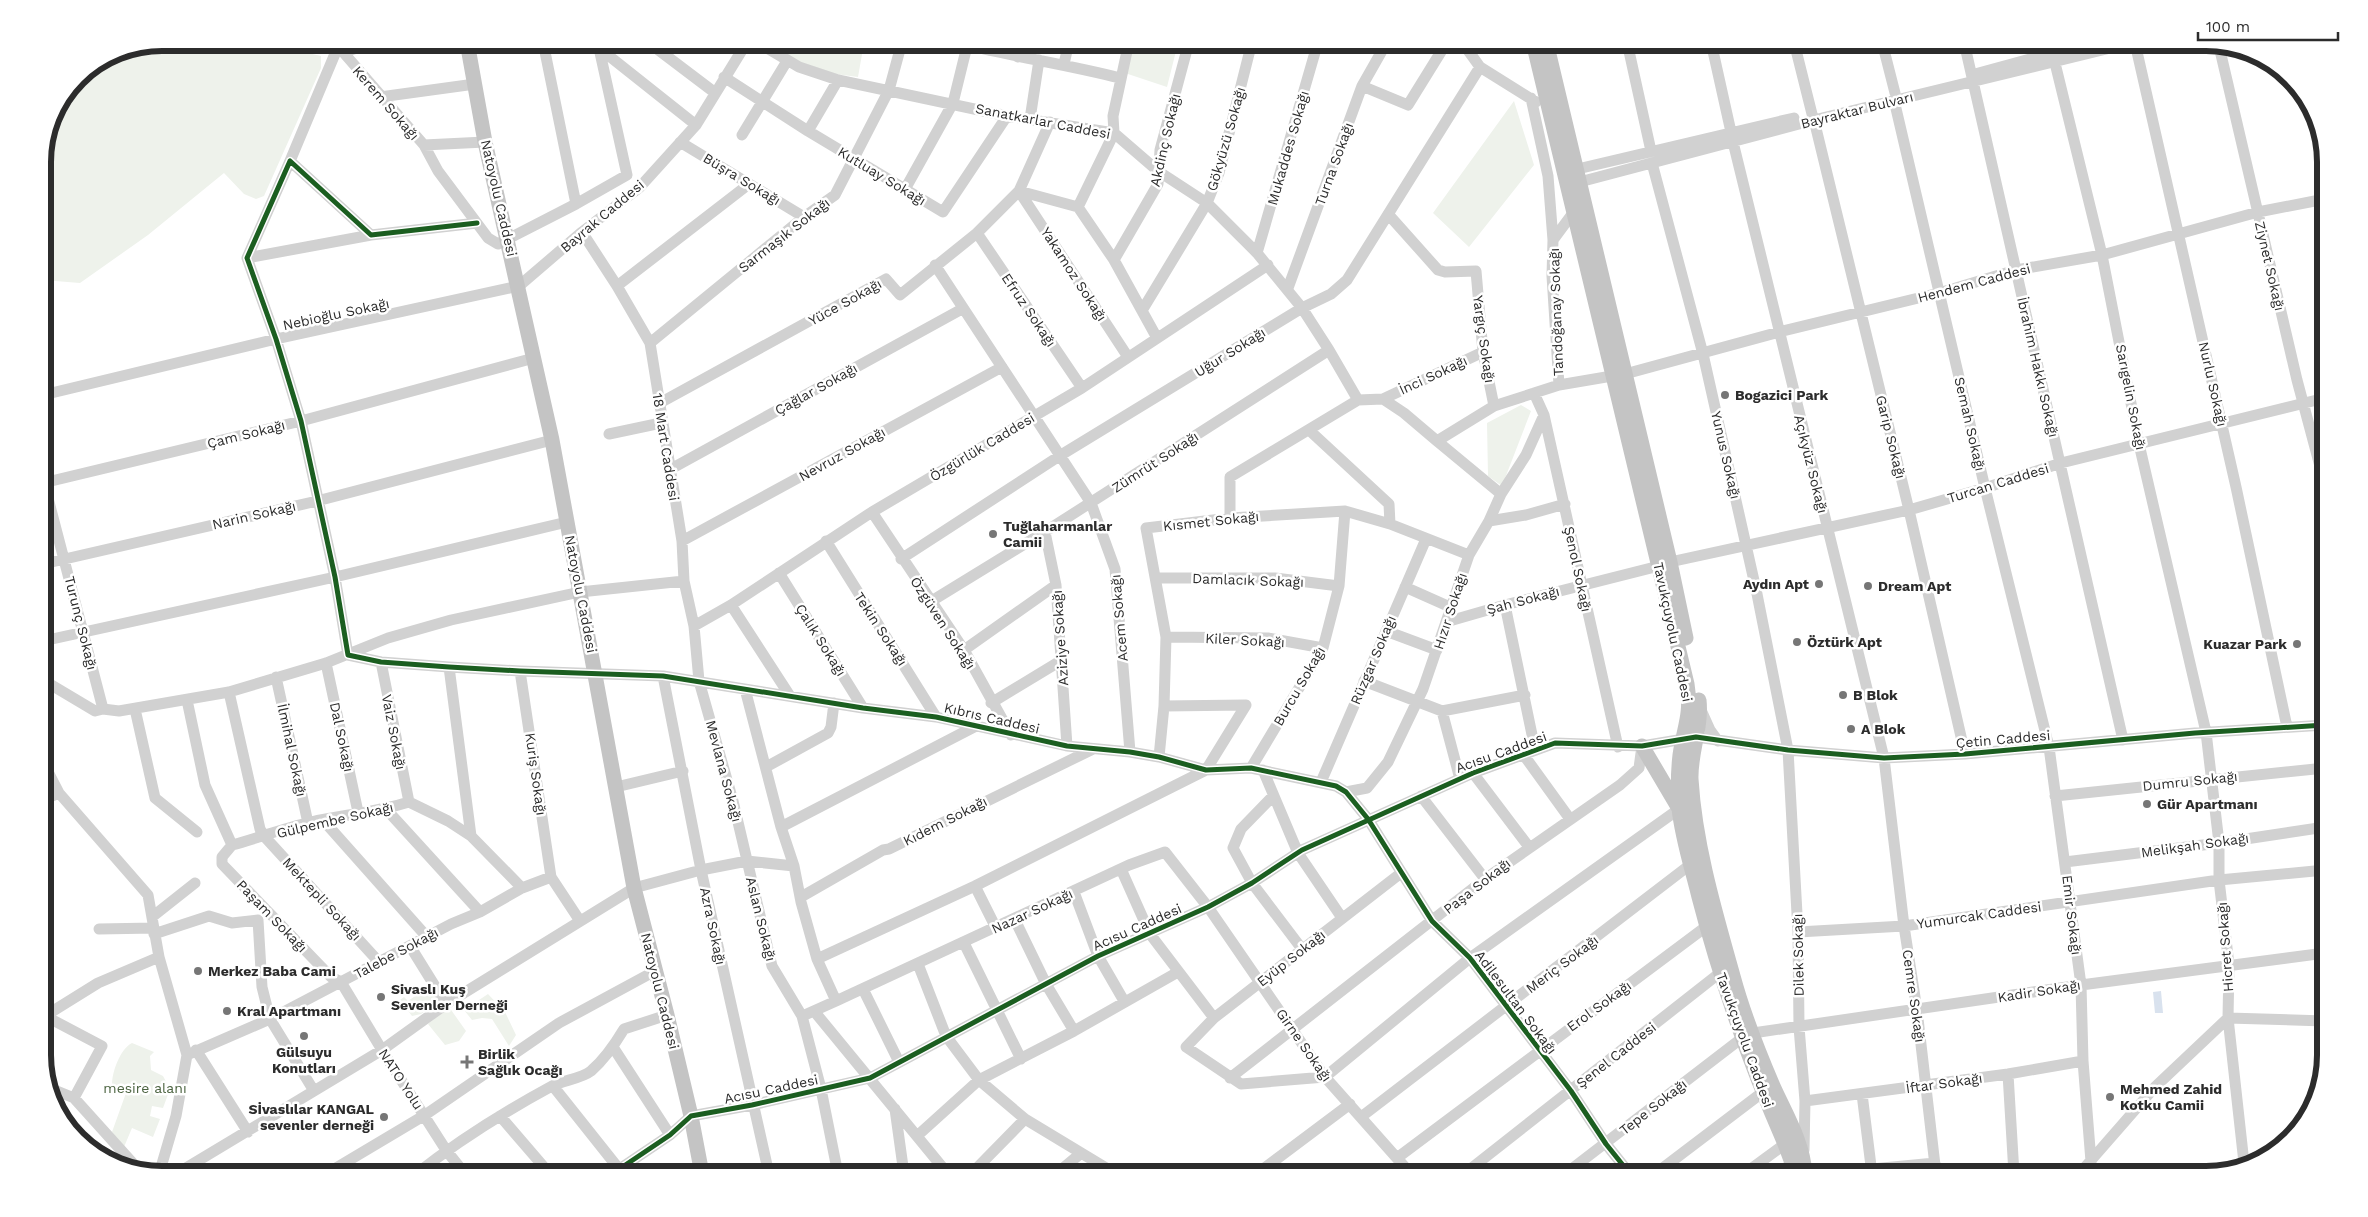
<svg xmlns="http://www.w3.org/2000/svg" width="2368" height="1217" viewBox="0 0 2368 1217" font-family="'Work Sans',sans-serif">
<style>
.green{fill:#eef2eb}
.water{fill:#d9e2ee}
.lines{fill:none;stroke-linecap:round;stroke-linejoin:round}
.minor{stroke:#d1d1d1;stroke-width:11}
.major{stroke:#c4c4c4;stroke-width:15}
.cycleway-casing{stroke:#fff;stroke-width:8}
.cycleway{stroke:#1b5e20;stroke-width:5}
.poi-dot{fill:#767676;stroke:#fff;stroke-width:2}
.labels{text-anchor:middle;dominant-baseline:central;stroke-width:5;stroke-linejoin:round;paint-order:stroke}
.street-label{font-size:14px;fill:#2c2c2c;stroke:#fff}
.poi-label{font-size:14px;font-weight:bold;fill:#2c2c2c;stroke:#fff;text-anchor:start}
.park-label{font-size:14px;fill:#4a623f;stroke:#fff}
.rim{fill:none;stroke:#2c2c2c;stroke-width:6}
</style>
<rect width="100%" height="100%" fill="#fff"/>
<!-- green -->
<path class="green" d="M163,42L265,43L321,56V68L264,196L256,199L244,194L224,173L148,235L80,283L43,280V155L52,116L78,78L117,52Z
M768,43H864L858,77L813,71Z
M1132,43H1178L1167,87L1125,73Z
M1514,101L1534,165L1469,247L1433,213Z
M1521,405L1531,411L1502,486L1488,476L1487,423Z
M431,985L440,1000L421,1014L412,1016L400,1000L404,997L408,1001Z
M488,994L505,1012L516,1035L509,1046L492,1019L482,1018L472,1020L464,1010Z
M449,1007L466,1031L459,1041L445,1045L428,1024Z
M132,1043L154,1052L150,1056L151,1070L163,1076L170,1089L163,1108L152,1106L150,1116L160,1119L153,1137L132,1128L124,1147L112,1132L126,1093L112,1085C112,1072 120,1049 132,1043Z"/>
<!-- water -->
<path class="water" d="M2161,991L2163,1013H2155L2153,992Z"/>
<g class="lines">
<!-- minor -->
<path class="minor" d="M325,42L343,52L424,145L485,142
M543,42L576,204L627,175L599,48L590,42
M648,42L714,92
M757,42L799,67L838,80L1007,116L1114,133L1158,171L1207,203L1257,253L1302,308L1329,350
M954,42C1009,56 1065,64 1120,78
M1462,42L1480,67L1536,102
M1627,42L1651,151
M1711,42L1731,132
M1794,42L1812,114
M1882,42L1895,93
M1964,42L2123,740
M2135,43L2236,487L2287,727
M2219,46L2297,380L2325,485
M599,48L696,125
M343,52L379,42
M1018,57L1022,42
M2055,63L2102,255L2139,444L2206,732L2219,843V880L2229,965L2228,1018L2244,1163
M1064,64L1069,42
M1975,74L2092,42
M724,77L808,131L943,212L1007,116
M1362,86L1408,105L1447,42
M380,97L475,84
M1531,98L1548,176L1553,240L1552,276L1559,385
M1894,100L1985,488L2049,747L2081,985L2083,1061L2092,1174
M1030,119L1039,60
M1814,120L1909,510L1965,754
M808,131L838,80
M742,135L787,61
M680,142L804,217
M1733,142L1884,758L1904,926L1917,1010L1936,1174
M424,145L438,171L488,238L498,244L576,204
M290,161L337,49
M1652,163L1703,354L1757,594L1788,750L1798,932L1799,1027L1805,1101L1804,1150
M1569,171L1794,118
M1572,184L1814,120L2135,42
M904,191L953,103L968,42
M1019,191L1078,207L1114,260L1157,338
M1019,191L1128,357
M1078,207L1114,133L1113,116L1129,42
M1388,214L1438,270L1445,272L1476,271L1483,352L1494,406
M477,223L371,235L290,161L247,258L276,339L301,421L335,577L348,655L381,662L449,667L520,671L663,676L863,708L936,717L1067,746L1130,752L1159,757L1206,770L1251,768L1336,786L1346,792L1368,819L1432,921L1470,958L1571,1091L1606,1144L1630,1174
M582,232L617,286L650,343L682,541L684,581L694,626L699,681L733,801L772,966L802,1016L821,1089L838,1174
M977,233L1082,388
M1553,240L1573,213
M1257,253L1318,42
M247,258L371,235
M1114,260L1158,184L1160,150L1189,42
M935,265L1091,503L1115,569L1130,752
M617,286L749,184
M1288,288L1362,86L1387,42
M1143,309L1207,203L1219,173L1252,42
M650,343L804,217L835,195L889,90L902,42
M1625,374L1779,332L1939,293L2016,270L2102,255L2258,212L2325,199
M1534,393L1544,415L1618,747
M43,395L276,339L519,286L582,232L639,188L696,125L747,42
M1383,399L1483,352
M658,404L886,279L900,295L977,233L1019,191L1050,122
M1309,430L1389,504L1390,524
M609,434L661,423
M1437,441L1501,494
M669,470L962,309
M43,479L103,709
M43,483L301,421L534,358
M872,512L964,650L1011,735
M1230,518V477L1358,400L1383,399L1404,413L1437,441L1494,406L1559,385L1612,376
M1489,521L1526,515L1565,504
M1045,532L1056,585L1067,746
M682,541L1002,367
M826,541L936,717
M901,559L1061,455L1302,308L1331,294L1347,280L1480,67
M1670,562L1909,510L1985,488L2061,463L2325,398
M43,564L317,501L552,440
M779,573L863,708
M1157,578H1275L1339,586
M1405,587L1450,607
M930,602L1054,526L1329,350L1358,400
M731,605L790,696
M1505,605L1535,749
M1446,622L1505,605L1659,566
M694,626L731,605L872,512L1082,388L1268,265
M1386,631L1437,650
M1166,637L1268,638L1323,648
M43,641L335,577L567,522
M964,650L1056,585
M381,662L409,802
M326,663L358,812
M520,671L551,877
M663,676L701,870L769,1174
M276,677L308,823
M43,680L95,711L103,709L119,711L229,692L326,663L388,638L451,620L580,592L684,581
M1364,681L1442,711L1525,695
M745,689L781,827L794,866L801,902L817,959L975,886L1206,770L1246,705L1164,706
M229,692L260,829L264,836L379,962
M187,700L205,785L232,845C258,838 284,828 311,822C343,815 377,812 409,802L448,821L471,836L449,667
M991,703L1062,660
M135,709L155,798L197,832
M1701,710L1710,730L1718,741
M1442,711L1460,779
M1523,754L1570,819
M1159,757L1164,706L1166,637L1146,528L1230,518L1345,511L1390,524L1469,555
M43,762L59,793L148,895L159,957L187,1055L176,1116L159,1174
M766,767L828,733L831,727L834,703
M1251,768L1323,648L1339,586L1345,511
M1263,770L1298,853L1342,918
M1473,773L1529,847
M1321,782L1426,539
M616,787L683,771
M1346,792L1367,788L1388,762L1423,689L1469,555L1489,521L1501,494L1526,455L1544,415
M1421,796L1485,879
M2055,796L2325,768
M1272,797L1241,829L1233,848L1252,883L1302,949
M43,800L59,793
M386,809L480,912
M323,820L427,937
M781,827L974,727
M471,836L522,888L551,877L580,921
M232,845L222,857V864L331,977L341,982L382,1050L446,1150L465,1174
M2065,862L2219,843L2325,827
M1121,869L1150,934L1214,1018
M1401,873L1214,1018L1186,1047L1241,1084L1325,1077L1470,958L1679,809
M975,886L996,928
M1074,892L1098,956L1124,1001
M801,897L883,850L889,849L1093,749
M152,917L195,883
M1015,920L1046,984L1074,1031
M99,929L154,928
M1798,932L1904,926L2219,880L2325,870
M154,934L209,916L232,923L258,920L262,987L270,1019L314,1091
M964,943L1021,1059
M410,946L446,1004
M918,964L946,1036L979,1080L1025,1119L1116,1174
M863,989L899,1062
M836,1001L1129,865L1165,852L1208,907L1325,1077L1411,1174
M814,1011L948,1174
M807,1014L836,1001L817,959
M43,1015L102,1046L74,1098
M45,1016L98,983L159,957
M1753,1033L2081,985L2325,953
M613,1047L670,1135
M196,1050L248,1132
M187,1055L270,1019L451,924L480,912L522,888
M2008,1074L2014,1174
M1230,1078L1485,879L1620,785L1639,768L1642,746
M553,1086L623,1174
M52,1089L74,1098L138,1169
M1862,1094L1872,1174
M1805,1101L2008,1074L2083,1061
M895,1109L904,1174
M500,1116L550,1174
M1361,1117L1691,864
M917,1136L979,1080L1074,1031L1178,972
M1397,1158L1707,926
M1872,1169L1935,1163
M176,1174L382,1050L446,1004L634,888L701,870L747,861L794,866
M326,1174L425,1115L559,1023L655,971
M416,1174C458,1141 504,1112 552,1086C563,1080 581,1079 591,1071C605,1059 615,1044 624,1029L667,1015
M612,1174L670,1135L691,1116L752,1105L870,1078L1098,956L1208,907L1252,883L1302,850L1473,773L1555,743L1642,746L1696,737L1788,750L1884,758L1965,754L2195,733L2325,725
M971,1174L1025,1119
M1056,1174L1080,1154
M1260,1174L1258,1173L1350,1104
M1464,1174L1721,972
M1565,1174L1742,1038
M1655,1174L1763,1092
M1744,1174L1785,1144
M2079,1174L2155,1087L2228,1018L2325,1021"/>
<!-- major -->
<path class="major" d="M467,42L485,142L552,440L634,888L667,1015L691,1116L702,1174
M1533,42L1687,684C1692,716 1684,726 1680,755C1678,772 1678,791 1679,808C1682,838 1692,868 1699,897C1721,982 1750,1064 1785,1144L1791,1160L1792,1174
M1546,42L1670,562L1686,638
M1699,700C1702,727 1690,753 1691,779C1695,845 1715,912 1733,976C1743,1013 1758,1051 1773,1086C1786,1115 1803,1142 1805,1174
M1642,746L1678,807"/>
<!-- cycleway casing -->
<g class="cycleway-casing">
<path id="cycleway" d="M477,223L371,235L290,161L247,258L276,339L301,421L335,577L348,655L381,662L449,667L520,671L663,676L863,708L936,717L1067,746L1130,752L1159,757L1206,770L1251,768L1336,786L1346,792L1368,819L1432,921L1470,958L1571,1091L1606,1144L1630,1174
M612,1174L670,1135L691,1116L752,1105L870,1078L1098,956L1208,907L1252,883L1302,850L1473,773L1555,743L1642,746L1696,737L1788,750L1884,758L1965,754L2195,733L2325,725"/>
</g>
<!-- cycleway -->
<use href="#cycleway" class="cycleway"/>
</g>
<!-- markers -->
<g class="poi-dot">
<circle cx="1725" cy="395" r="5"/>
<circle cx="993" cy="534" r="5"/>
<circle cx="1819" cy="584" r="5"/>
<circle cx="1868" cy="586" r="5"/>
<circle cx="1797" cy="642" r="5"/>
<circle cx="2297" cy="644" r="5"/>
<circle cx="1843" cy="695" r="5"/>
<circle cx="1851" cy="729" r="5"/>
<circle cx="2147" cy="804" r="5"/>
<circle cx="198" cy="971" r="5"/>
<circle cx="381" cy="997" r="5"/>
<circle cx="227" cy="1011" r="5"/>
<circle cx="304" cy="1036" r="5"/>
<path d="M464.5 1054.5h5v5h5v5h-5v5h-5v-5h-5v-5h5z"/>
<circle cx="2110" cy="1097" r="5"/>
<circle cx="384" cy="1117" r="5"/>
</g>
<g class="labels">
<!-- street labels -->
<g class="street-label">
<text transform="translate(386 103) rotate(49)">Kerem Sokağı</text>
<text transform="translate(1857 110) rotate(-14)">Bayraktar Bulvarı</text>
<text transform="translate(1043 121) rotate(11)">Sanatkarlar Caddesi</text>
<text transform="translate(1226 139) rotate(-74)">Gökyüzü Sokağı</text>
<text transform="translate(1165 140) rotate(-77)">Akdinç Sokağı</text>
<text transform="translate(1288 148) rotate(-74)">Mukaddes Sokağı</text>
<text transform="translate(1334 164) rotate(-70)">Turna Sokağı</text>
<text transform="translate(882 176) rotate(31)">Kutluay Sokağı</text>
<text transform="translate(742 179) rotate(31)">Büşra Sokağı</text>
<text transform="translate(499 198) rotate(77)">Natoyolu Caddesi</text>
<text transform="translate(602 216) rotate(-40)">Bayrak Caddesi</text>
<text transform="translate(784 235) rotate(-38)">Sarmaşık Sokağı</text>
<text transform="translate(2270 266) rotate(77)">Ziynet Sokağı</text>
<text transform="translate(1074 274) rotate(57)">Yakamoz Sokağı</text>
<text transform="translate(1974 283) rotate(-15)">Hendem Caddesi</text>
<text transform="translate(845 302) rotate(-29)">Yüce Sokağı</text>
<text transform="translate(1029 310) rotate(56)">Efruz Sokağı</text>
<text transform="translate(1556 312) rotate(-92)">Tandoğanay Sokağı</text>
<text transform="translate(336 314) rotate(-12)">Nebioğlu Sokağı</text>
<text transform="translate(1484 339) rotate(82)">Yargıç Sokağı</text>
<text transform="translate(1230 352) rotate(-32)">Uğur Sokağı</text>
<text transform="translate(2038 367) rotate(77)">İbrahim Hakkı Sokağı</text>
<text transform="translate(1433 375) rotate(-25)">İnci Sokağı</text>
<text transform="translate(2213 384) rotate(77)">Nurlu Sokağı</text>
<text transform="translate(816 389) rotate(-29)">Çağlar Sokağı</text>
<text transform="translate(2131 397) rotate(79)">Sarıgelin Sokağı</text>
<text transform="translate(1970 424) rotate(77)">Semah Sokağı</text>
<text transform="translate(246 434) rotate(-14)">Çam Sokağı</text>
<text transform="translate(1891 437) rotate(76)">Garip Sokağı</text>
<text transform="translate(666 447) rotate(81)">18 Mart Caddesi</text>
<text transform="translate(982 447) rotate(-31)">Özgürlük Caddesi</text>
<text transform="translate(842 454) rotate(-29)">Nevruz Sokağı</text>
<text transform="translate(1726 455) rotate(77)">Yunus Sokağı</text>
<text transform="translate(1155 462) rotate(-33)">Zümrüt Sokağı</text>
<text transform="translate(1811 464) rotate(76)">Açıkyüz Sokağı</text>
<text transform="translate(1998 483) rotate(-17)">Turcan Caddesi</text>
<text transform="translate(254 515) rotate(-13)">Narin Sokağı</text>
<text transform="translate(1211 521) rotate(-6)">Kısmet Sokağı</text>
<text transform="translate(1578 569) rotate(78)">Şenol Sokağı</text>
<text transform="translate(1248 580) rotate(2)">Damlacık Sokağı</text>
<text transform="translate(581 594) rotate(79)">Natoyolu Caddesi</text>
<text transform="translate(1523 600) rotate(-15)">Şah Sokağı</text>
<text transform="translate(1450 611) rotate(-72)">Hızır Sokağı</text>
<text transform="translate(1119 618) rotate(-95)">Acem Sokağı</text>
<text transform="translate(81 623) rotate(76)">Turunç Sokağı</text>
<text transform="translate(943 623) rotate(57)">Özgüven Sokağı</text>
<text transform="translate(881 629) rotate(57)">Tekin Sokağı</text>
<text transform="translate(1673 632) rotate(78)">Tavukçuyolu Caddesi</text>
<text transform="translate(1060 638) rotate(-94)">Aziziye Sokağı</text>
<text transform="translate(821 640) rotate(58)">Çalık Sokağı</text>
<text transform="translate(1245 640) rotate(3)">Kiler Sokağı</text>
<text transform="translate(1373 660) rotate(-67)">Rüzgar Sokağı</text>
<text transform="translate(1299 686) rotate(-60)">Burcu Sokağı</text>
<text transform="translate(992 718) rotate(13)">Kıbrıs Caddesi</text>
<text transform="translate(394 732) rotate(79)">Vaiz Sokağı</text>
<text transform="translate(342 737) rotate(78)">Dal Sokağı</text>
<text transform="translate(2003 739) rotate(-5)">Çetin Caddesi</text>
<text transform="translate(292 750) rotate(78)">İlmihal Sokağı</text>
<text transform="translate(1501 752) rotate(-20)">Acısu Caddesi</text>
<text transform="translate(724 771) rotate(75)">Mevlana Sokağı</text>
<text transform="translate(536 774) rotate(82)">Kuriş Sokağı</text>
<text transform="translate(2190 781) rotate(-6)">Dumru Sokağı</text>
<text transform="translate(335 820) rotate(-13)">Gülpembe Sokağı</text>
<text transform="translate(945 821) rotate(-27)">Kıdem Sokağı</text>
<text transform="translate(2195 845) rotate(-8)">Melikşah Sokağı</text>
<text transform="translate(1477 886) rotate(-38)">Paşa Sokağı</text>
<text transform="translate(322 899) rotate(47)">Mektepli Sokağı</text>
<text transform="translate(1032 911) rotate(-25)">Nazar Sokağı</text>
<text transform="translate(1979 915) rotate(-8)">Yumurcak Caddesi</text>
<text transform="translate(2072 915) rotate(83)">Emir Sokağı</text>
<text transform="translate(272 916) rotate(46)">Paşam Sokağı</text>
<text transform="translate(761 919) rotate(76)">Aslan Sokağı</text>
<text transform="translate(713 926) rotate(78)">Azra Sokağı</text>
<text transform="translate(1137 927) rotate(-24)">Acısu Caddesi</text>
<text transform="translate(2225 947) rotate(-94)">Hicret Sokağı</text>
<text transform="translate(396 953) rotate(-28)">Talebe Sokağı</text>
<text transform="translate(1798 955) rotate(-91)">Dilek Sokağı</text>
<text transform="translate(1291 958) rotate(-38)">Eyüp Sokağı</text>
<text transform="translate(1562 964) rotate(-37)">Meriç Sokağı</text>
<text transform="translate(660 991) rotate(76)">Natoyolu Caddesi</text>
<text transform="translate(2039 991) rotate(-9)">Kadir Sokağı</text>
<text transform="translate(1914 996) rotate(82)">Cemre Sokağı</text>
<text transform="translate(1516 1002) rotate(53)">Adilesultan Sokağı</text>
<text transform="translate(1599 1006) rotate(-36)">Erol Sokağı</text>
<text transform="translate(1745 1040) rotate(70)">Tavukçuyolu Caddesi</text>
<text transform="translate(1304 1045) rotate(55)">Girne Sokağı</text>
<text transform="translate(1616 1055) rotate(-38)">Şenel Caddesi</text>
<text transform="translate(401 1079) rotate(57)">NATO Yolu</text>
<text transform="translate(1944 1083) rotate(-8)">İftar Sokağı</text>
<text transform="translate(771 1089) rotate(-12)">Acısu Caddesi</text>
<text transform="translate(1653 1107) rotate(-38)">Tepe Sokağı</text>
</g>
<!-- poi labels -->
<g class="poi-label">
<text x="1735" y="395">Bogazici Park</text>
<text x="1003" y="526">Tuğlaharmanlar<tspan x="1003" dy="16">Camii</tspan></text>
<text x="1809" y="584" text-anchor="end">Aydın Apt</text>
<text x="1878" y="586">Dream Apt</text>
<text x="1807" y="642">Öztürk Apt</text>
<text x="2287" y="644" text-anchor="end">Kuazar Park</text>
<text x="1853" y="695">B Blok</text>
<text x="1861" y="729">A Blok</text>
<text x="2157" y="804">Gür Apartmanı</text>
<text x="208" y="971">Merkez Baba Cami</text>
<text x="391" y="989">Sivaslı Kuş<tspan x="391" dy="16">Sevenler Derneği</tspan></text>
<text x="237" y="1011">Kral Apartmanı</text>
<text x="304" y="1052" text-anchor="middle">Gülsuyu<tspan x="304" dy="16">Konutları</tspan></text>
<text x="478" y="1054">Birlik<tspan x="478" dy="16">Sağlık Ocağı</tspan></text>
<text x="2120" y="1089">Mehmed Zahid<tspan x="2120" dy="16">Kotku Camii</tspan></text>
<text x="374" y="1109" text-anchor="end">Sİvaslılar KANGAL<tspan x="374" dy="16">sevenler derneği</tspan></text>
</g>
<!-- park labels -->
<g class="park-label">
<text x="145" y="1088">mesire alanı</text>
</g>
</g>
<!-- crop -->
<path d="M0 0H2368V1217H0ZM162 51H2206A111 111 0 0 1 2317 162V1055A111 111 0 0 1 2206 1166H162A111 111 0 0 1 51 1055V162A111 111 0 0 1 162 51Z" fill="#fff" fill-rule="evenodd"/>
<path class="rim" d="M162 51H2206A111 111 0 0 1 2317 162V1055A111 111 0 0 1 2206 1166H162A111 111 0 0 1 51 1055V162A111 111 0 0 1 162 51Z"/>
<!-- scale -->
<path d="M2198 32v8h140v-8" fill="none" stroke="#2c2c2c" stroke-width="2.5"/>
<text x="2206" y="32" font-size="15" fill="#2c2c2c" stroke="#ffffff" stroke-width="4" paint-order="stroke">100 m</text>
</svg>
